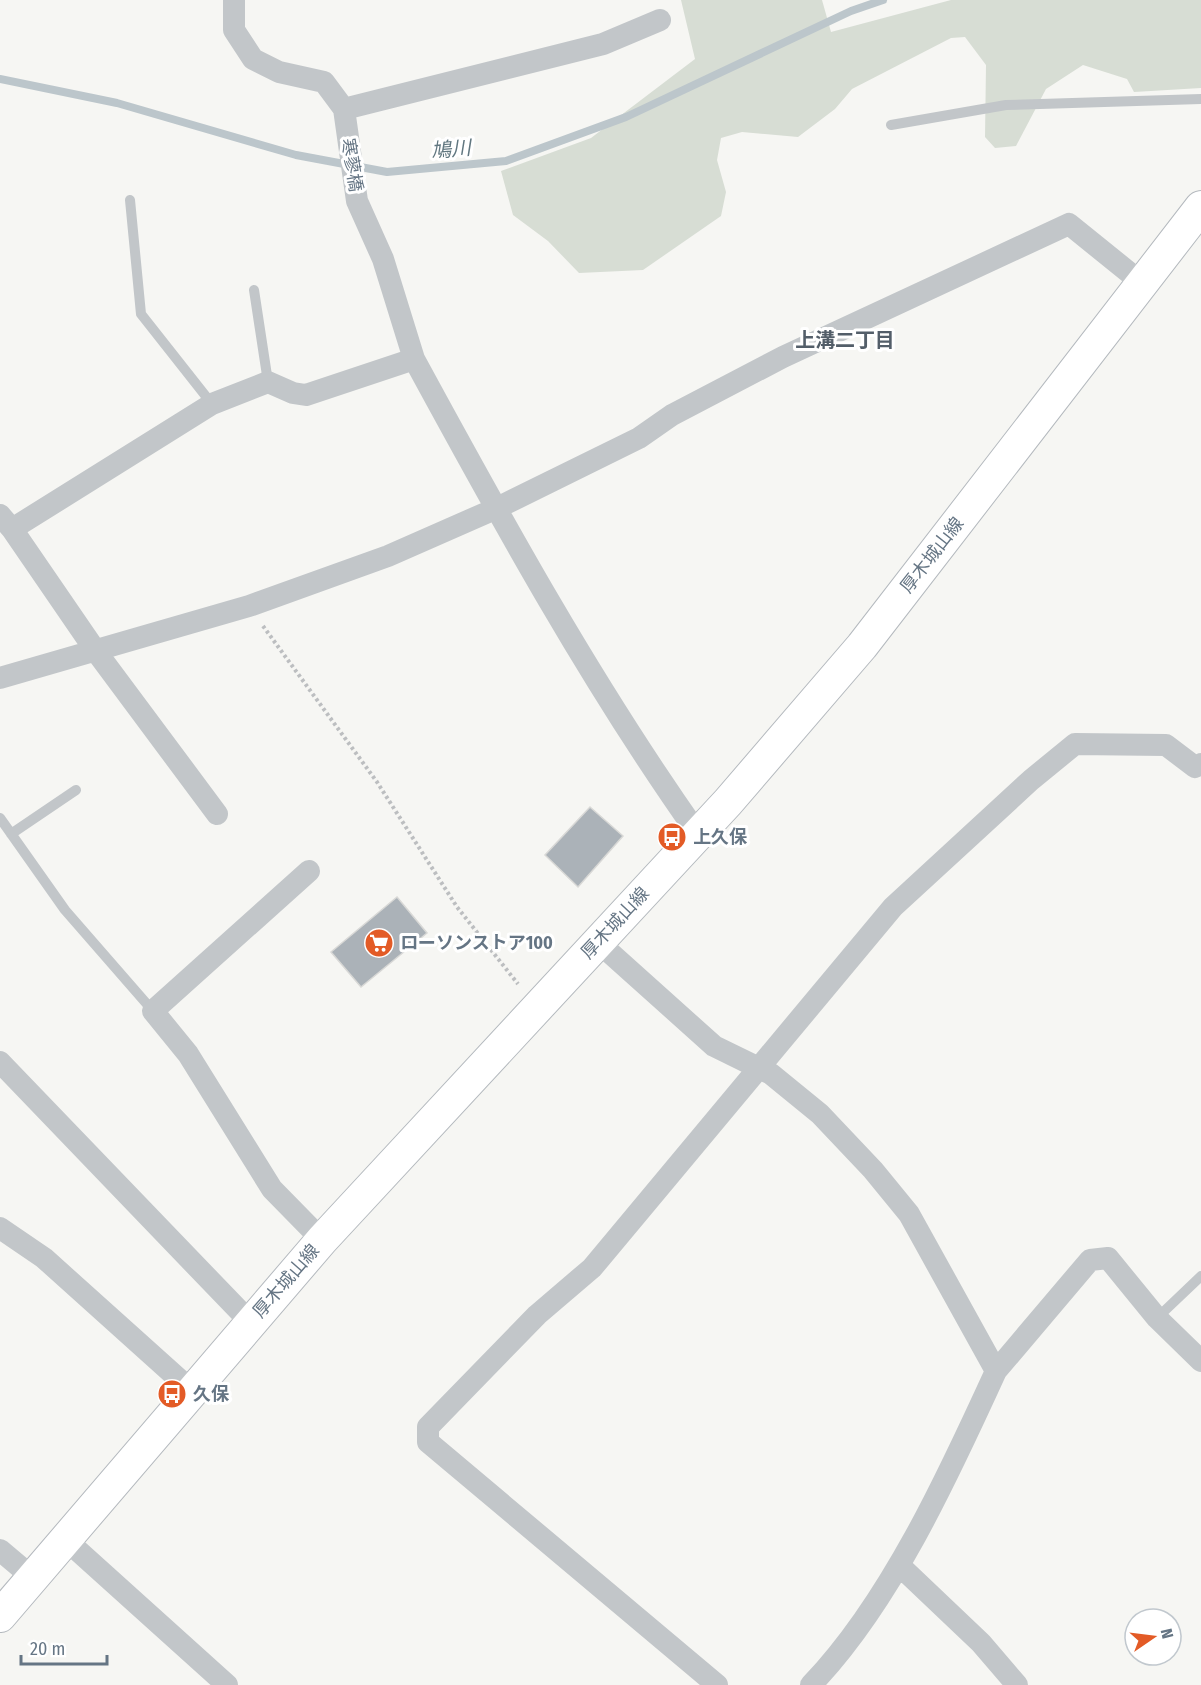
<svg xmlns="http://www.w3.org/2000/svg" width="1201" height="1685" viewBox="0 0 1201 1685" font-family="'Fira Sans Condensed','Noto Sans JP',sans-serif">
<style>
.green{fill:#d7ddd4}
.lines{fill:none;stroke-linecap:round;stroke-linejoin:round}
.stream{stroke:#bcc6cb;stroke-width:8}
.building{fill:#abb2b8;stroke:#d8d8d6;stroke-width:1.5}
.secondary-casing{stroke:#b4b9be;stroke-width:34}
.path{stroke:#bcbec0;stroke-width:4;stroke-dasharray:3 3;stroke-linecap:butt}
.service{stroke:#c2c6c9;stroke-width:10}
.minor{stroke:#c2c6c9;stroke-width:22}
.secondary{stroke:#fff;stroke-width:32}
.labels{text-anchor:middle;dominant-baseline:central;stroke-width:6;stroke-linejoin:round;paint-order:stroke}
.street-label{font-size:18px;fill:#657584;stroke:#fff}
.poi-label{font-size:18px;font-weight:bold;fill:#657584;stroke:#fff;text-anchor:start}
.water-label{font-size:20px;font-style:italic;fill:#617780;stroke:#fff}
.neighbourhood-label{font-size:20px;font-weight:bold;fill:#535e69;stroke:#fff}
</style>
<rect width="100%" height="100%" fill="#f6f6f3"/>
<!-- green -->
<path class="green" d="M681,0H822L831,32L951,0H1201V88L1134,92L1127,79L1083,65L1046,89L1016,146L995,148L985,137L986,65L965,37L951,38L852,89L835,109L798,137L742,132L721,138L717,160L726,192L721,216L643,270L579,273L548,241L513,215L501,171L591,138L695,59Z"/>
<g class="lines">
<!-- stream -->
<path class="stream" d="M0,79L117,103L296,155L387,172L506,161L626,117L851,11L883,0"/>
</g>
<!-- building -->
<path class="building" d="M590,807L623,836L578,887L545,855Z
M397,897L427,933L361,987L331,952Z"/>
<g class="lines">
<!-- secondary casing -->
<g class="secondary-casing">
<path id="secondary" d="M0,1616L322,1240L728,802L862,646L1201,207"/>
</g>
<!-- path -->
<path class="path" d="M263,626L377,782L457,907L518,984"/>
<!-- service -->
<path class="service" d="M891,125L1006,105L1201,99
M130,200L141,314L212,404
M254,290L268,382
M0,818L65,910L153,1011
M11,834L76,790
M1157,1318L1201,1276"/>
<!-- minor -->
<path class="minor" d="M234,0V30L253,59L279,72L324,82L344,109
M414,359L383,259L357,201L344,109L603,44L660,20
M0,515L12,529L212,404L268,382L293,393L306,395L414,359C502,521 591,683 698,834
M12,529L95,650L217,814
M0,678L249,606L388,556L495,509L639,438L672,415L783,357L1069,224L1142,283
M309,871L153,1011L188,1054L272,1189L322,1240
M598,942L714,1046L771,1074L820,1114L873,1170L909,1214L996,1371C949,1474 890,1603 811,1685
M0,1062L250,1322
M0,1228L44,1258L192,1391
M996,1371L1090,1260L1108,1258L1157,1318L1201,1361
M65,1539L227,1685
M0,1550L32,1577
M900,1566L981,1643L1017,1685
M717,1685L428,1442V1427L537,1315L592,1268L893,907L1031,780L1075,744L1166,745L1195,767L1201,764"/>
<!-- secondary -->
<use href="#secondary" class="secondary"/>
</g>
<!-- icons -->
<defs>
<g id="bus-disc" transform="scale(1.5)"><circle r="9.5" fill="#e35b26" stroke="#fff"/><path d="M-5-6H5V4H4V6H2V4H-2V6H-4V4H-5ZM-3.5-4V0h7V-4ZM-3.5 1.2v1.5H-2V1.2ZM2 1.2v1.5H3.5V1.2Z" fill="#fff"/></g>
<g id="supermarket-disc" transform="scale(1.5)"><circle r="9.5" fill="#e35b26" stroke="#fff"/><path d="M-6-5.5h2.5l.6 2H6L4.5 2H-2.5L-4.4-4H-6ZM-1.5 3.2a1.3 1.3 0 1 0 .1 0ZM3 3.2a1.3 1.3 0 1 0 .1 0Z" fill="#fff"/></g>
</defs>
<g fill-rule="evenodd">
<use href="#bus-disc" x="672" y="837"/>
<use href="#supermarket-disc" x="379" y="943"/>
<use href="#bus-disc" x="172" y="1394"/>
</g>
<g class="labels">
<!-- street labels -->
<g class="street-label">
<text transform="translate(352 165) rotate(81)">寒蓼橋</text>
<text transform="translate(932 555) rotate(-52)">厚木城山線</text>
<text transform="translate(615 923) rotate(-47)">厚木城山線</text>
<text transform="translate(286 1281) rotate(-49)">厚木城山線</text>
</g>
<!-- poi labels -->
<g class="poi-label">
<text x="693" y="837">上久保</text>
<text x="400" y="943">ローソンストア100</text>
<text x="193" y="1394">久保</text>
</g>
<!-- water labels -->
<g class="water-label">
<text transform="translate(451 149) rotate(-5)">鳩川</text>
</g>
<!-- neighbourhood labels -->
<g class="neighbourhood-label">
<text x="845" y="340">上溝二丁目</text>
</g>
</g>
<!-- north arrow -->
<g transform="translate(1153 1637) rotate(76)"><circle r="28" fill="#ffffff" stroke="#c1c8ce" stroke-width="1.5"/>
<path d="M0-4.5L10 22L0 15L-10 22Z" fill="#e35b26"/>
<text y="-9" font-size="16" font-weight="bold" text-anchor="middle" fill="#657584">N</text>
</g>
<!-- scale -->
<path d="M21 1655v9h86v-9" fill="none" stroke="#657584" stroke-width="3"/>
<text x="30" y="1655" font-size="18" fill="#657584" stroke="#ffffff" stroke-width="4.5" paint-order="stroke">20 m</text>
</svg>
